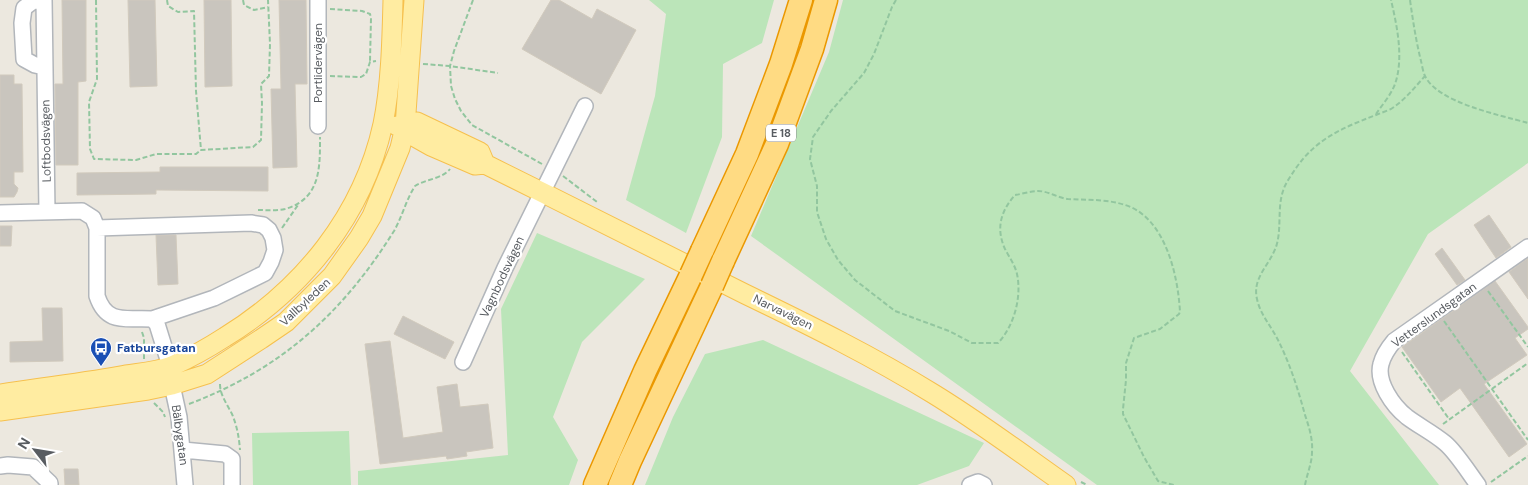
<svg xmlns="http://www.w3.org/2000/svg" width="1528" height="485" viewBox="0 0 1528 485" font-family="'DM Sans',sans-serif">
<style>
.green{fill:#bbe5b9}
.building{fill:#c9c5be;stroke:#d1cabd}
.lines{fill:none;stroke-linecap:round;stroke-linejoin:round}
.minor-casing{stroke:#b2b6bb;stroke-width:18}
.major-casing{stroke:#f6c04e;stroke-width:21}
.highway-casing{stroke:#eb9800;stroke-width:25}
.path{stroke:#92c69f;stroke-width:2;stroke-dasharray:5 2.5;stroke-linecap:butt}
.minor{stroke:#fff;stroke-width:15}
.major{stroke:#ffeca1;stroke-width:19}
.highway{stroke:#ffdb83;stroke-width:22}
.highway-bridge-casing{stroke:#eb9800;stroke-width:25;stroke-linecap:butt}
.highway-bridge{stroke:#ffdb83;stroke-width:22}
.labels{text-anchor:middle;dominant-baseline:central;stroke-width:4.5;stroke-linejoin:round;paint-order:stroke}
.shield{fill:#fff;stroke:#8a8d90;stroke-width:1}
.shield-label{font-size:11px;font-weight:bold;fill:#585c61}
.street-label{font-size:12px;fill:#585c61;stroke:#fff}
.transit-label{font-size:12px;font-weight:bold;fill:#164399;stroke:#fff;text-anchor:start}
</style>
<rect width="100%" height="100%" fill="#ece8df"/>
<!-- green -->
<path class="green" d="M649,0H774L762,43L723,64L722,137L686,233L626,200L655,96L666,14Z
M843,0H1528V163L1428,234L1350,371L1439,485H1097L751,236L829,52Z
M537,233L645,279L582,342L553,417L578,460L569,485H358V471L508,455L501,309Z
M763,340L984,443L969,466L917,485H645L673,417L705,354Z
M349,431L351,485H253L252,433Z"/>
<!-- building -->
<path class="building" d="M62,0H86V81L78,82V165H56L55,84H63Z
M128,0H155L157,86L130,87Z
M204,0H231L232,86L205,87Z
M279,0H306L307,84H295L297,167L273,168L271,89H281Z
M551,0H559L592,19L597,9L636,30L601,94L522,49Z
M0,75H14V84H22L23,172H14V184L18,188L17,192L14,197H0Z
M160,167H268V191L156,190V194L77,195V173L160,172Z
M1489,215L1511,247L1496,258L1474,225Z
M0,226H12L11,246H0Z
M156,235H176L178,284L158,285Z
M1442,248L1465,280L1457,285L1435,254Z
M1528,258V299L1509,272Z
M1495,281L1528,327V329L1515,338L1527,355L1484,384L1527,444L1509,457L1460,388L1441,402L1402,347Z
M42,308H62L63,361L10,362V342L43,341Z
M403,316L454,342L445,359L394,334Z
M390,341L403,438L443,432L437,387L457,384L460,407L488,404L493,448L466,452L467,456L447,459L446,456L380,464L365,344Z
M64,469H78L79,485H65Z"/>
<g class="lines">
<!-- minor casing -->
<g class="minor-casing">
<path id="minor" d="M39,0L32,2L24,8L22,23L24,59L35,65L44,67L45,70
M44,0L47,212
M318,0V126
M0,213L82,211L93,218L97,228V296C107,326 127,317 152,319L157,324L170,366L172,385L179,417L185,485
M97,228L251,223L263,225L269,230L273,238L275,250L271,262L265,273L214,298L152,319
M463,362L505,268L585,106
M183,450L225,454L232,459V485
M0,466L8,465L33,467L50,483V485
M970,485L978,482L984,485
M1478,485C1469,473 1456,452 1445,443C1433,433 1419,426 1407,417C1393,406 1376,382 1381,364C1383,356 1389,347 1394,341L1528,247"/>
</g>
<!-- major casing -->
<g class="major-casing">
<path id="major" d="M397,126L405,127L417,122L480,152L485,164
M405,127L415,137L431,146L475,165L485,164C572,207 659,251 745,294C809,325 872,356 932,393C978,421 1022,454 1066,485
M0,394C40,388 80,383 120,376C137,373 156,372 172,366C190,358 208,348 225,337C303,289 363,215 383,124C391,85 392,40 393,0
M0,411L148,390L172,385L207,374L261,339L286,322L332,276L359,238L372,216L400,148L405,127L414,0"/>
</g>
<!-- highway casing -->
<g class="highway-casing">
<path id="highway" d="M702,251L747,154L781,64L801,0
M723,261L777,144L812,49L826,0
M595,485L645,371L691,275
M620,485L630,461L712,286"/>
</g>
<!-- path -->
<path class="path" d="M96,0L97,79L89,102L90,149L94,159L136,160L156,154H196L201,150
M167,0L168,6L178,12L194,11L196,91L201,150L253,147L261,140L262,103L261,84L269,76L270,44L268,0
M243,0L244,5L254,10L268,7
M473,0L454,51L450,66L451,86L455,99L461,111L472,125L542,164
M896,0L892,7L874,54L864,73L831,111L813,137L810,159L817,186V212L826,239L838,260L855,280L895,311L949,331L972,343H998C1014,326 1022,297 1017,274C1015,265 1009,257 1005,249C996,229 1000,212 1015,195C1022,194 1031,191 1038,191C1048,191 1058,198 1068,199C1087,200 1107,199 1125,205C1165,217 1178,275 1180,312L1179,314L1160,329L1134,338L1126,363V380L1123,409V414L1144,457L1158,481L1174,485
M1410,0C1413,21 1416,41 1421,61C1422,65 1423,72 1425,76C1438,103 1500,115 1528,123
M330,9L362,11L370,14L371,18L370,61
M423,64L450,66L498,73
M330,76L361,77L366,74L370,62L376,61
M1376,114C1382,105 1391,95 1395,84C1404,58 1397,26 1391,0
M563,176L597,202
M258,210C267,210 277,211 285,209C321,199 320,167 320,137
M282,228L298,205
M1488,291L1528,347
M1444,321L1528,440
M142,332L144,338V359
M1402,352L1449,419
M220,384C220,395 227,404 232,414C237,426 239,437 240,450
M154,403L163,412L165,417
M189,404C281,369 342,314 394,231C402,217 406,200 415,186C426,179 442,179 450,169
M1443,424L1528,363
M1081,482L1087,485
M1491,482L1528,456
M1305,485C1307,474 1312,463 1312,452C1313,439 1309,427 1305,415C1298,389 1290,364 1278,340C1271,326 1260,314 1257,299C1252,278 1269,266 1276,247C1282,229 1277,209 1283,191C1285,184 1290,177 1294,171C1319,133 1352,125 1391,109C1405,100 1414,88 1425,76"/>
<!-- minor -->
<use href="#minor" class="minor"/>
<!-- major -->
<use href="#major" class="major"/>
<!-- highway -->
<use href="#highway" class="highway"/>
<!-- highway-bridge casing -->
<g class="highway-bridge-casing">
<path id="highway-bridge" d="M691,275L702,251
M712,286L723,261"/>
</g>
<!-- highway-bridge -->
<use href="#highway-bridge" class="highway-bridge"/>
</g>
<!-- icons -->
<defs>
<g id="bus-pin" transform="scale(1.125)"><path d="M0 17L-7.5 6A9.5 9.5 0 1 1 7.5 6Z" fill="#1a4fb4" stroke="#fff"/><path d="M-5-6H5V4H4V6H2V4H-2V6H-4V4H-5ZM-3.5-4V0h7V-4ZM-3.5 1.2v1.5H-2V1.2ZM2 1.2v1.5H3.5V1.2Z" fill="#fff"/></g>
</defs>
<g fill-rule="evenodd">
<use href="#bus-pin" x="101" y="348"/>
</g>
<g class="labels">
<!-- shield labels -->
<rect class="shield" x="766" y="124.5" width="30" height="17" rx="4"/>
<g class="shield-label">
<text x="781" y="133">E 18</text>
</g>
<!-- street labels -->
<g class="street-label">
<text transform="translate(318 63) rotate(-90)">Portlidervägen</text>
<text transform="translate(46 141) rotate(-91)">Loftbodsvägen</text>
<text transform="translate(502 277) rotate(-65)">Vagnbodsvägen</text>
<text transform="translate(305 302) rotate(-43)">Vallbyleden</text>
<text transform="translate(783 312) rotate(26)">Narvavägen</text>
<text transform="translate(1434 315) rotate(-36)">Vetterslundsgatan</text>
<text transform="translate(180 435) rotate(82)">Bälbygatan</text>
</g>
<!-- transit labels -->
<g class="transit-label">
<text x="117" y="348">Fatbursgatan</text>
</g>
</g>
<!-- north arrow -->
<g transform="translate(35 450) rotate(301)" stroke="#ffffff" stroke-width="4" paint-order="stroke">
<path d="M0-4L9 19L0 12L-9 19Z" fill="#585c61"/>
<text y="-8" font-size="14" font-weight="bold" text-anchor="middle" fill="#585c61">N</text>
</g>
</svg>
